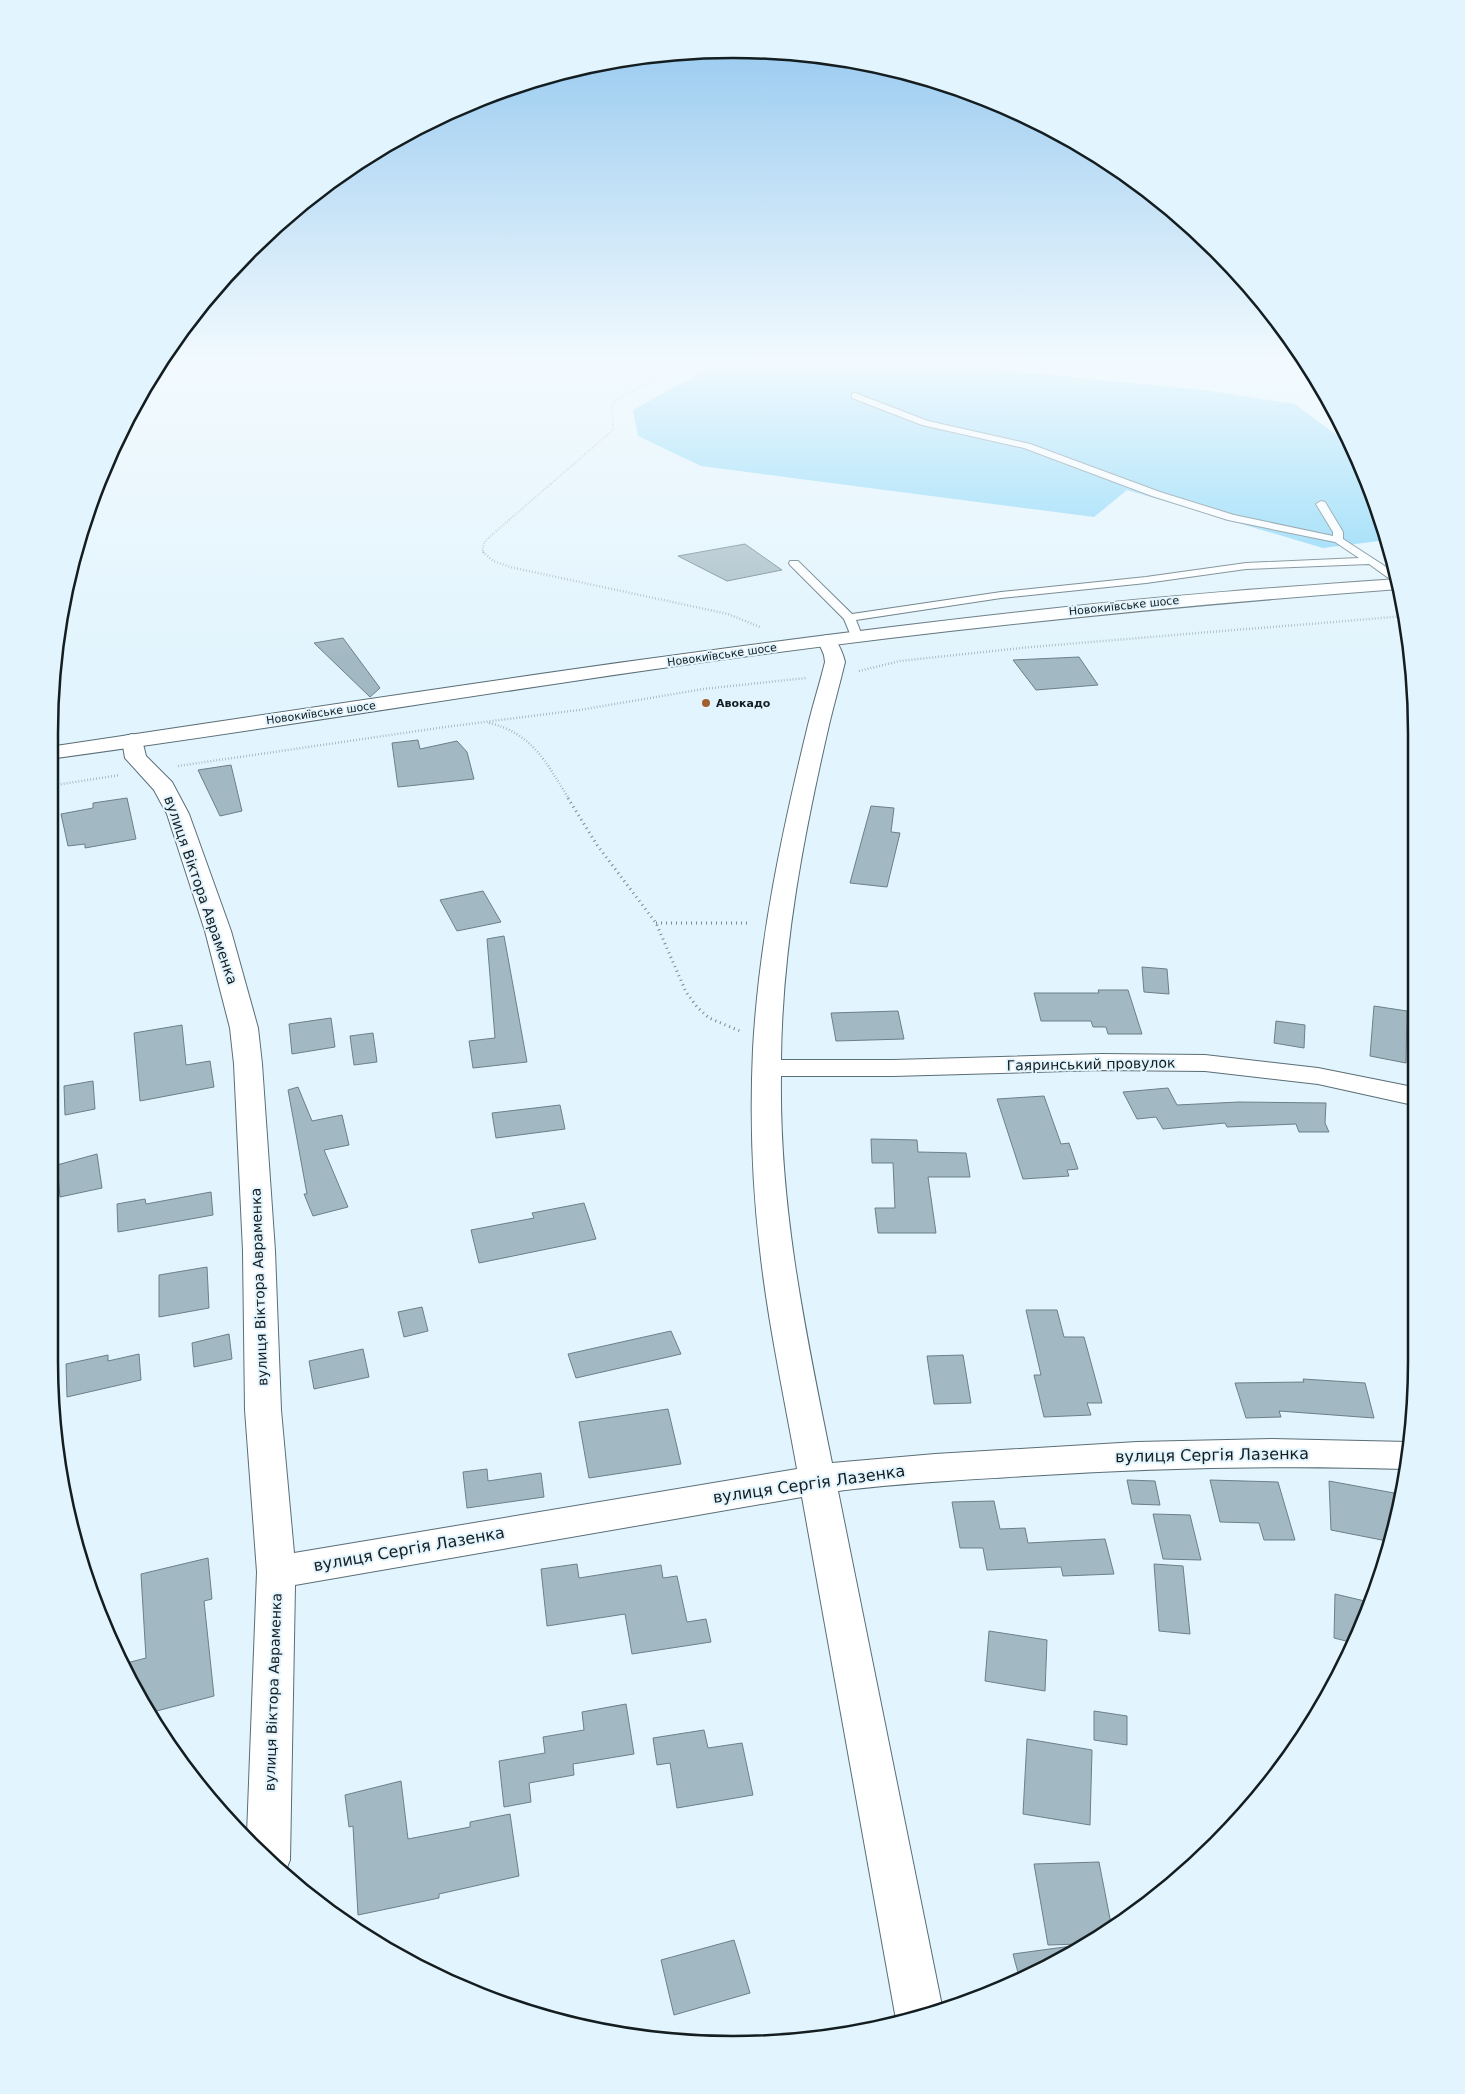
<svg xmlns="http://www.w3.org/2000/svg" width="1465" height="2094" viewBox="0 0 1465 2094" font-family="'DejaVu Sans',sans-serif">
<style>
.green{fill:#7fd3f7}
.building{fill:#a2b8c2;stroke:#6b8089}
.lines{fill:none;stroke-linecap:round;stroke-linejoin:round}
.lane-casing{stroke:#5a6e77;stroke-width:2}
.street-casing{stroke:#5a6e77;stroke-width:2}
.secondary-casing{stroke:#5a6e77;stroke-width:2}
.path-far2{stroke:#7c898f;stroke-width:2;stroke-dasharray:0.5 2;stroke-linecap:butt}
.path-far1{stroke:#7c898f;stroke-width:2.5;stroke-dasharray:0.5 2.5;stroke-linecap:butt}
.path{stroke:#7c898f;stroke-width:3;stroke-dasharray:1 4;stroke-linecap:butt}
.lane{fill:#fff;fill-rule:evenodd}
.street{fill:#fff;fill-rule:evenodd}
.secondary{fill:#fff;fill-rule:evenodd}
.poi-dot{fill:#a2602c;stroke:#e2f4fd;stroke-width:2}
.labels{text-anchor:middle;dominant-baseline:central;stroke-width:4;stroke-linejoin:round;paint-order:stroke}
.far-street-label{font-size:11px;fill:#141d20;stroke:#e2f4fd}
.far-poi-label{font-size:11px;font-weight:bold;fill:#141d20;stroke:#e2f4fd;text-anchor:start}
.street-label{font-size:14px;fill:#141d20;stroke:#e2f4fd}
.near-street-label{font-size:16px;fill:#141d20;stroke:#e2f4fd}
.rim{fill:none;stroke:#141d20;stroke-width:2.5}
</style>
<rect width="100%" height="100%" fill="#e2f4fd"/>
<!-- green -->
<path class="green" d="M716,364H938L1204,390L1295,404L1352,447L1387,540L1323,548L1127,490L1094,517L701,466L638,436L633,410Z"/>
<!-- building -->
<path class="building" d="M745,544L782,570L727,581L678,556Z
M343,638L380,688L370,697L314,643Z
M1079,657L1098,685L1036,690L1013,660Z
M418,740L420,749L457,741L467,752L474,779L398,787L392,743Z
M231,765L242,811L220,816L198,770Z
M127,798L136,839L85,848V844L68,846L61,814L93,808V803Z
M871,806L894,808L891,832L900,833L887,887L850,883Z
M483,891L501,922L457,931L440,900Z
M504,936L527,1062L473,1068L469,1041L495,1038L487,939Z
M1142,967L1167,969L1169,994L1144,992Z
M1098,990H1128L1142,1034H1108L1106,1027H1093L1091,1021H1041L1034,993H1099Z
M1374,1006L1407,1011L1406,1063L1370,1056Z
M898,1011L904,1039L836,1041L831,1013Z
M331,1018L335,1047L292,1054L289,1024Z
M1276,1021L1305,1025L1304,1048L1274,1043Z
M182,1025L186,1065L210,1061L214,1087L140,1101L134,1033Z
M373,1033L377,1062L354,1065L350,1036Z
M93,1081L95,1109L65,1115L64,1086Z
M298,1087L312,1121L342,1115L349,1145L324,1150L348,1207L313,1216L304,1194H307L288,1090Z
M1168,1088L1177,1105L1239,1102L1326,1103L1325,1123L1329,1132H1299L1296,1124L1227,1127L1225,1123L1163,1129L1156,1117L1137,1119L1123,1092Z
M1044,1096L1061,1144L1069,1143L1078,1169L1067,1170L1069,1176L1023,1179L997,1099Z
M560,1105L565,1129L496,1138L492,1113Z
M871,1139L917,1140L918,1152L966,1153L970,1177H928L936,1233H878L875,1208H895L893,1163H872Z
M97,1154L102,1188L60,1197L57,1165Z
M211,1192L213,1215L118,1232L117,1204L145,1199L146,1204Z
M584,1203L596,1239L479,1263L471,1230L534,1218L532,1213Z
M207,1267L209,1308L159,1317V1275Z
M422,1307L428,1331L404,1337L398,1312Z
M1026,1310H1057L1064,1337H1084L1102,1403H1087L1091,1415L1044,1417L1034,1375H1041Z
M671,1331L681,1354L576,1378L568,1354Z
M229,1334L232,1359L194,1367L192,1343Z
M363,1349L369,1377L314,1389L309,1361Z
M139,1354L141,1380L67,1397L66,1364L108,1355V1361Z
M963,1355L971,1403L934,1404L927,1356Z
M1303,1379L1365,1383L1374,1418L1279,1411L1281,1417L1246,1418L1235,1383L1304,1382Z
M668,1409L681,1464L589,1478L579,1422Z
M487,1469L488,1481L541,1473L544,1497L467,1508L463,1472Z
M1127,1480L1155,1481L1160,1505L1132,1504Z
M1210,1480L1278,1482L1295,1540H1264L1259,1523L1220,1522Z
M1329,1481L1394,1493L1396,1522L1392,1542L1331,1530Z
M994,1501L1000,1529L1025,1528L1028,1543L1105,1539L1114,1574L1063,1576L1061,1567L987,1570L983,1548H960L952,1502Z
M1153,1514L1190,1515L1201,1560L1163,1559Z
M208,1558L212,1599L204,1601L214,1696L149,1713L123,1664L146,1658L141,1574Z
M577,1564L579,1578L661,1565L663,1578L677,1576L687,1622L706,1619L711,1642L632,1654L625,1614L547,1626L541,1569Z
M1154,1564L1183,1566L1190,1634L1159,1631Z
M1335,1594L1369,1602L1354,1643L1334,1638Z
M989,1631L1047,1640L1045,1691L985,1681Z
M626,1704L634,1754L573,1764L574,1775L529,1783L531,1802L504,1807L499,1761L545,1753L543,1737L584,1730L582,1712Z
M1094,1711L1127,1716V1745L1094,1740Z
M704,1730L708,1748L742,1743L753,1795L677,1808L670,1763L657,1765L653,1738Z
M1027,1739L1092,1750L1090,1825L1023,1814Z
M401,1781L408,1839L470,1827V1822L510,1814L519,1876L439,1894V1898L358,1915L353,1826L349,1827L345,1795Z
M1099,1862L1111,1924L1080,1944L1048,1945L1034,1864Z
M734,1940L750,1993L674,2015L661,1960Z
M1079,1945L1035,1975L1020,1980L1013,1954Z"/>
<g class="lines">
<!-- lane casing -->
<g class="lane-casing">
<path id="lane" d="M855,393L928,421L1030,444L1160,492L1234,515L1333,536V532L1316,504L1321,501L1325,502L1343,532V539L1397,574L1398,583L1394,582L1369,564L1246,569L1146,583L1001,598L856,620L863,638L861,641H853L844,619L790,565L789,563L790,561H798L852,614L1001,592L1146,577L1246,563L1359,558L1335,542L1228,520L1152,496L1024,448L922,425L852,398V394Z"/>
</g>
<!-- street casing -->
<g class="street-casing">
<path id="street" d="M827,635L834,637C839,645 843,653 845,662C840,683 834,704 829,725C804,834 782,947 781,1060H893L1101,1054L1205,1055L1318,1068L1413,1087V1105L1318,1084L1205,1071L1101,1070L893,1076H781C779,1209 806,1334 832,1463L935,1454L1137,1442L1272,1439L1409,1442L1404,1469C1278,1465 1152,1468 1026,1476C964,1480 900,1483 838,1491L942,2006L898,2021L895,2014L802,1497L295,1585L290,1860L284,1875L282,1876L247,1835L257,1572L245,1410L243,1251L234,1064L230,1028L205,931L167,814L154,790L125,758L122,740L125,736L132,734L139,736L142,740L146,756L172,782L189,814L231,931L258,1028L262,1064L275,1251L281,1410L294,1553L797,1469C784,1396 768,1323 760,1250C752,1183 750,1115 753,1049C759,940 782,832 808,725C813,704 820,683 825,662L824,655L818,641L820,637Z"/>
</g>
<!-- secondary casing -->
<g class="secondary-casing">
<path id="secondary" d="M1398,579L1399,589C1171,606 945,629 719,660C495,691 272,729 49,759V747C385,697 720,644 1057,608C1170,595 1284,587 1398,579Z"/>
</g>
<!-- path-far2 -->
<path class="path-far2" d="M484,553L482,549L486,540L613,430L612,403L680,364"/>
<!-- path-far1 -->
<path class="path-far1" d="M483,552L493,561L510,567L728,614L760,627
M859,671L900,661L1030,647L1405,616
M489,723C533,733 547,764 569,799
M178,766L445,727L579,710L703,689L806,678
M49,786L120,775"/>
<!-- path -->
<path class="path" d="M568,798L597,845L656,923L686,992L697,1007L709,1018L740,1031
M656,923H751"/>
<!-- lane -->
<use href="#lane" class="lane"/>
<!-- street -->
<use href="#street" class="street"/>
<!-- secondary -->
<use href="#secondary" class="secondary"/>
</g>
<!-- sky -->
<linearGradient id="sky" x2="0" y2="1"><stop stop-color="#8fc5ee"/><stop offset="0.55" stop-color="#f2fafe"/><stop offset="1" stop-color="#f2fafe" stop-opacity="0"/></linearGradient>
<rect width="1465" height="658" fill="url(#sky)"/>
<!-- markers -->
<circle class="poi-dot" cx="706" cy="703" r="5"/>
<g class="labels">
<!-- far-street labels -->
<g class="far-street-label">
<text transform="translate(1124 606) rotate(-6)">Новокиївське шосе</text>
<text transform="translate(722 655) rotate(-8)">Новокиївське шосе</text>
<text transform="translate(321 713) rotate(-8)">Новокиївське шосе</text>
</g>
<!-- far-poi labels -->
<g class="far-poi-label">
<text x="716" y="703">Авокадо</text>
</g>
<!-- street labels -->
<g class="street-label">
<text transform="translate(201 890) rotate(71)">вулиця Віктора Авраменка</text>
<text transform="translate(1091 1064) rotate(-1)">Гаяринський провулок</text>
<text transform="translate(259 1287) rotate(-92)">вулиця Віктора Авраменка</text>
<text transform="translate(273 1692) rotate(-88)">вулиця Віктора Авраменка</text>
</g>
<!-- near-street labels -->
<g class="near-street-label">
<text transform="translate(1212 1455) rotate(-1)">вулиця Сергія Лазенка</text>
<text transform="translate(809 1484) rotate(-8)">вулиця Сергія Лазенка</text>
<text transform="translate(409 1549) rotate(-10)">вулиця Сергія Лазенка</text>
</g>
</g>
<!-- crop -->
<path d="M0 0H1465V2094H0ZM733 58H733A675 675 0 0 1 1408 733V1361A675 675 0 0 1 733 2036H733A675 675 0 0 1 58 1361V733A675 675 0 0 1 733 58Z" fill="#e2f4fd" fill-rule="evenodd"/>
<path class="rim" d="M733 58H733A675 675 0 0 1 1408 733V1361A675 675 0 0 1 733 2036H733A675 675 0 0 1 58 1361V733A675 675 0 0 1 733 58Z"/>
</svg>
